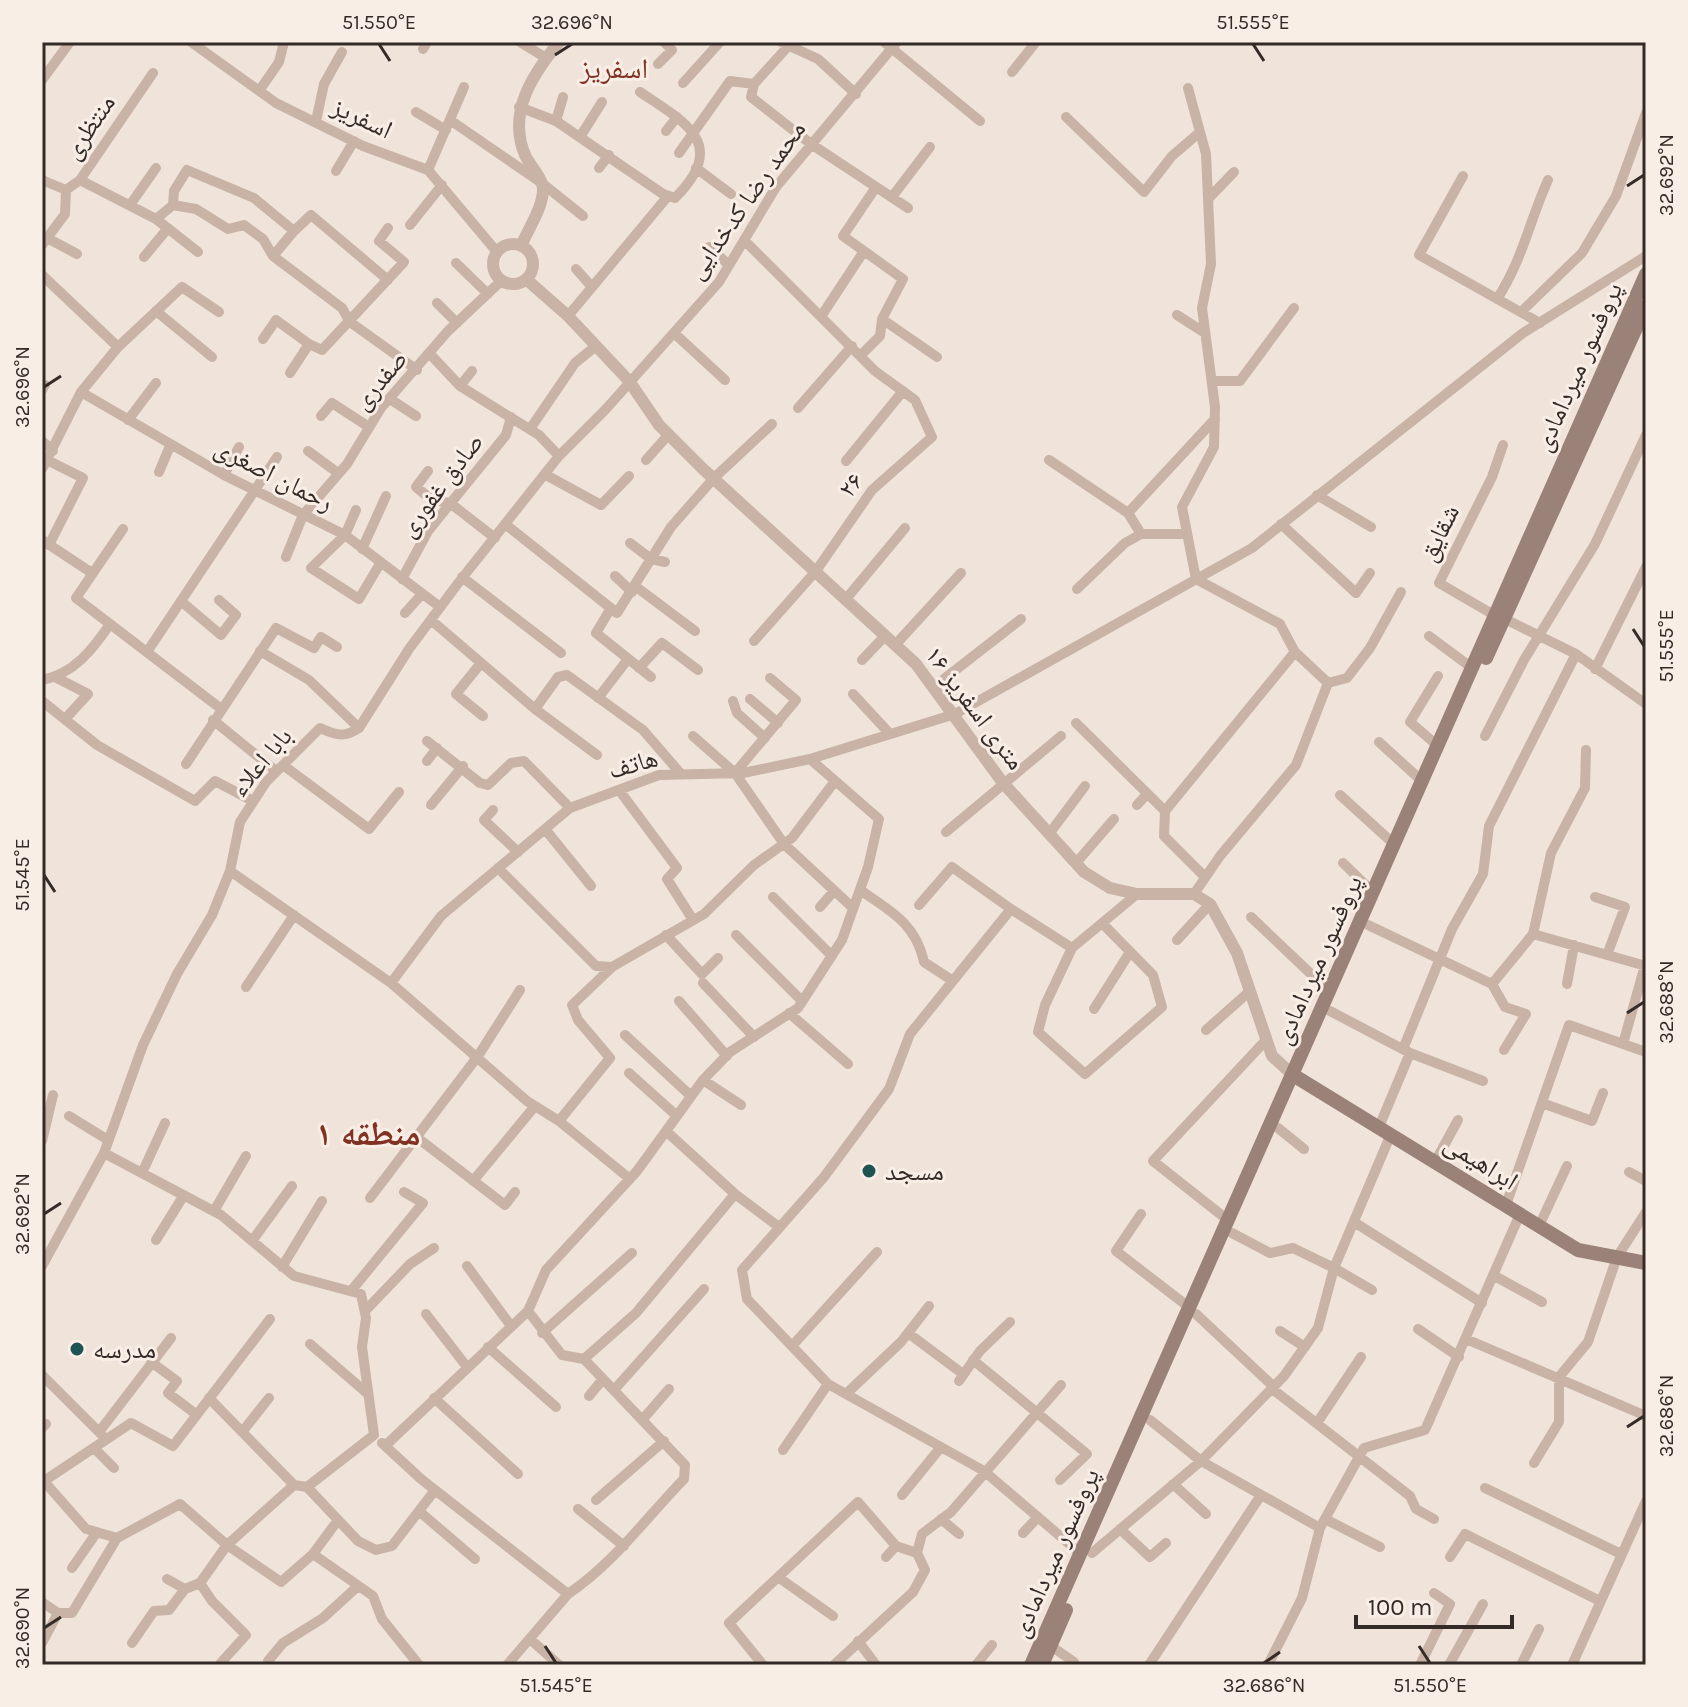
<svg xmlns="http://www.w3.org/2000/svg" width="1688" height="1707" viewBox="0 0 1688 1707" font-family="Karla,'Noto Naskh Arabic',sans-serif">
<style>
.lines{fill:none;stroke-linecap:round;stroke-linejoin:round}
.minor{stroke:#c8b3a6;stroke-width:10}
.tertiary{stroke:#c8b3a6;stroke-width:12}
.secondary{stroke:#9b8278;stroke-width:14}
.ticks{fill:none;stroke:#342a27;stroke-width:3}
.poi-dot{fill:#1e5453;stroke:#f8eee6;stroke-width:3}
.labels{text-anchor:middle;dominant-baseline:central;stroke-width:6;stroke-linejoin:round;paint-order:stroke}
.street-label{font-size:26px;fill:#342a27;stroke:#f8eee6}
.poi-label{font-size:26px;fill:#342a27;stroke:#f8eee6;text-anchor:start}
.neighbourhood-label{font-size:28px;fill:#803223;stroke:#f8eee6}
.district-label{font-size:34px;font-weight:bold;fill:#803223;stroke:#f8eee6}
.neatline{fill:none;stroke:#342a27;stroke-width:3}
.ticks-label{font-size:20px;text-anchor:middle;fill:#342a27}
</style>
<rect width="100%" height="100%" fill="#f0e4da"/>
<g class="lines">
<!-- minor -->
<path class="minor" d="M191,42L276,103L363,146L428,170L497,252
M520,42L546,58
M781,42L818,59L856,94
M792,42L754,84L751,97L811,144L908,208
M884,42L980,121
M423,49L427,42
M658,64L672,50L664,42
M1012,72L1036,42
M42,80L70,42
M683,83L720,42
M1188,88L1206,154L1211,264L1202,308L1215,407L1214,447L1182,507L1196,579L1280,624L1295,652
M259,91L279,62L284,42
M519,107L556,121L663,194L675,198C729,144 686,123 640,92
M416,112L446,130
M1066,117L1144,192L1172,156L1200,132
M450,120L543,184L583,216
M316,121L324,84L342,52
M556,121L563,97
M666,131L677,117
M580,137L602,102
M679,153L730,81L754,84
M599,168L609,155
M696,168L731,194
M428,170L464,87
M336,171L354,141
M1463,176L1419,255L1540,323
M42,180L66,190
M80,180L156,219L173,205L196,209L228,229L244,225L263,239L273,256L342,308L350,322L417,370
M892,197L930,147
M1208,199L1234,172
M130,205L156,168
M173,205L174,191L187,170L254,198L294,231L311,215L388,280
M156,219L198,252
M410,225L442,185
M49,239L77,254
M744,240L875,371L915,400L932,437L872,490L816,571L754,641
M42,245L65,214L66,190L80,180L153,73
M709,247L729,265
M273,256L294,231
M144,257L168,228
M456,263L488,294
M576,269L592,287
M42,275L118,347L81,392L42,469
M1497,299C1523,259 1529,222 1548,180
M437,303L457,323
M156,311L212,357
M1521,312L1582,253L1616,196L1646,113
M822,315L864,251
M1177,315L1205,333
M568,316L668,196
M882,319L937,357
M674,333L725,380
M263,339L276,320L309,344
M118,347L182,287L219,312
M430,354L460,386L539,435L559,456
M861,355L880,336L882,319L903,279L843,236L876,187
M290,373L309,344L322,350L404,262L379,241L388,228
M1212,381H1240L1294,308
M460,386L472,371
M42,390L45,385
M81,392L224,475L345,535L440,607
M390,399L416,416
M798,408L852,346
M321,416L332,403L369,427
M128,420L156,383
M530,429L575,363L596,346
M42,441L53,451
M308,451L338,473
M47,460L83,478L49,545
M646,460L669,434
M1049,460L1128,513L1141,534
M846,461L903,391
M428,471L416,487L432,500L450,503L495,538
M159,472L170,446
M224,475L239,447
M546,475L601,505L629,476
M1317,495L1371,527
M356,510L345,535L311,568L359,599L381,562
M1128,513L1215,419
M505,524L617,613L671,527L714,478L772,424
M1281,524L1356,593L1370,573
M123,529L76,598L220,708
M42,540L92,573
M630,543L651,559L665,562
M362,549L386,496
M286,557L303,515L347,464L381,408L448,331L501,281
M615,576L632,592
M462,577L561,653
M402,579L428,531L506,435L511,417
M635,586L695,631
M1077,589L1125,543L1141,534H1187
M846,599L905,528
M182,602L221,635L236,615L219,600
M611,608L596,633L651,677
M405,613L422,594
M1494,615L1439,583L1492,477L1503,445
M1505,619L1576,654L1646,704
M431,620L535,709L597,755
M1429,636L1472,668
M896,644L961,573
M260,651L309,680L359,728
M147,652L277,457
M862,660L886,635
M481,663L456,694L483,716
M639,668L662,643L698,670
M1595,669L1646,567
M55,677L88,694L66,718
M42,680C74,674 93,649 110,624
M1328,683L1347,678L1370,648L1401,592
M935,686L1021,619
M853,694L890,734
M598,698L628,659
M750,699L778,723
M42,701L97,745L195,801L215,781L253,801
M733,701L737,713L765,738
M535,709L558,677L567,675L643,730L681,774
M213,720L276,771
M1076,723L1165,811L1295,652L1328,683L1296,765L1220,856L1194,894
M693,736L735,773L784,844L853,908
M1485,736L1524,660L1595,544L1646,435
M427,741L480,783L488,785L511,763L524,761L570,808
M1379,742L1423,782
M1438,746L1410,722L1438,676
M427,761L437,748
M186,764L276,628L314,648L321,637L337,647
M283,765L369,829L399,792
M735,773L796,700L770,678
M619,790L677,868L667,879L693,920
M1340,795L1395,845
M431,805L463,766
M1137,805L1147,794
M493,810L484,820L518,852
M1165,811L1164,836L1205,877
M545,829L591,886
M946,832L1061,736
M1049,834L1085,786
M1076,863L1114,819
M1343,863L1374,893
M498,868L596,966L612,967L704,914L754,865L792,838L835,781
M230,871L391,983L527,1101L559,1121L630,1179
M860,890C891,911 916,924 924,962L953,981
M773,897L832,956
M1595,897L1625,907L1607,955
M919,905L952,867L1011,909
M820,907L834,891
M1251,917L1330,992
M1368,925L1492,984L1533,934L1551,853L1585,788L1586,750
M1533,934L1646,966
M666,935L702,974L718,958
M736,935L802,1001
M1177,940L1210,904
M1072,948L1045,1005L1038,1032L1085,1074L1162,1007L1153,975L1102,923
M391,983L441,916L570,808L659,775L743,773L810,759L955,714L1252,548L1523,333L1646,256
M703,983L754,1037
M1492,984L1505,1007L1526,1014L1504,1050
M1567,984L1574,945
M246,987L294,915
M679,1001L727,1056
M1094,1009L1130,952
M1330,1011L1410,1053L1379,1127
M789,1013L848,1064
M1206,1030L1250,991
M625,1035L691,1096
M1623,1044L1645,965
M1403,1049L1452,929L1483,874L1489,826L1576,654
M1410,1053L1483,1081
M629,1073L677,1116
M703,1080L741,1105
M1542,1103L1592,1121L1603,1093
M69,1116L108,1140
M559,1121L610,1058L578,1020L572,1005L612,967
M1278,1128L1304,1149
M666,1131L735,1194L779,1227
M415,1136L505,1205L515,1192
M42,1141L53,1095
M1435,1162L1458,1120
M1629,1172L1646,1181
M142,1173L165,1123
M473,1181L535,1106
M370,1198L478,1056L520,990
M1506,1205L1569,1025L1646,1052
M214,1211L246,1156
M1141,1214L1116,1251L1190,1308
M1229,1221L1153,1161L1267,1039
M1354,1222L1482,1303
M1539,1226L1567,1166
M1232,1233L1270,1253L1293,1248L1334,1268L1391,1134
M156,1240L184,1195
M252,1241L292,1186
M42,1266L104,1153L143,1045L177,974L212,915L230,871L240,822L266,782L320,728C335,735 345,738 359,728L409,649L459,582L559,456L606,409L719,282L776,187L897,42
M467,1266L511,1326
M282,1267L322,1201
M1493,1275L1542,1302
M351,1291L423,1203L404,1192
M365,1311L410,1264L434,1248
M528,1311L562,1355L584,1359L685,1465L684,1479C646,1518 614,1563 568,1594
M426,1314L467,1367
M1196,1314L1273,1386
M1418,1329L1459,1357
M1280,1331L1305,1347
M542,1333L632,1253
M908,1333L963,1374
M1466,1339L1646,1416
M310,1344L368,1394
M792,1346L877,1252
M488,1347L556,1407
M584,1359L636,1313L735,1194
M973,1360L1087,1454L1060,1480
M151,1362L177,1381L168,1393L197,1415
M42,1375L102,1435
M959,1381L980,1351L1010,1322
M1271,1388L1410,1496L1416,1509L1434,1519
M614,1390L704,1289
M846,1394L901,1342L929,1306
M589,1396L603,1379
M209,1398L294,1485
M434,1398L518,1474
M643,1419L669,1389
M1150,1420L1201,1461L1320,1528
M1317,1423L1361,1357
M42,1428L46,1424
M99,1432L171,1338
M242,1432L269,1398
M382,1443L421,1479L568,1594L507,1665
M385,1446L528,1311L546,1270L637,1171L703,1080L730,1052L798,1008L842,940L868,867L879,819L810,759
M94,1448L114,1468
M783,1450L828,1384
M1534,1463L1559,1422V1377L1588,1342L1617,1257L1646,1212
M42,1479L86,1529L117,1538
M44,1481L131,1423L173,1446L270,1319
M1173,1484L1206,1514
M307,1487L358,1541L376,1550L392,1546L435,1490
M1485,1488L1621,1554
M902,1495L941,1447
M596,1500L664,1441
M578,1509L624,1546
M420,1512L475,1559
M941,1519L959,1534
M1325,1519L1380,1547
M1120,1529L1150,1557L1166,1543
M1023,1533L1038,1517
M1092,1553L1201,1461L1284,1376L1318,1328L1334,1268L1372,1290
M313,1554L338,1520
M1081,1554L984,1471L828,1384L747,1299L742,1270L824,1177L889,1089L910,1034L1011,909L1072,948L1137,894
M886,1557L896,1546
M1450,1557L1465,1534L1600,1601
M72,1568L97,1532
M778,1577L833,1616
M167,1579L185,1589
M42,1602L58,1613
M530,1639L559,1665
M858,1641L876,1665
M42,1643L58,1613H72L117,1538L180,1504L227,1545L294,1485L307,1487L374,1435L362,1347L366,1318L361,1294L294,1276L221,1215L104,1153
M132,1643L154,1611L169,1610L185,1589L200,1583
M1051,1646L1074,1662L1073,1665
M268,1661L283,1643L323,1618L358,1586
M219,1665L246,1635L212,1601L200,1583L227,1545L281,1582L313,1554L373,1596L382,1619L419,1665
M763,1665L729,1623L858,1502L896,1546L917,1553
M834,1665L913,1592L925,1570L917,1553L922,1534L951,1512L1061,1385
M976,1665L992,1645
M1149,1665L1261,1495
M1268,1665L1302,1598L1320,1528L1364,1448L1425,1430L1520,1214
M1420,1665L1450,1604L1434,1593
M1449,1665L1483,1604
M1521,1665L1539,1629
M1572,1665L1646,1501"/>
<!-- tertiary -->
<path class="tertiary" d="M493 264a20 20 0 1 1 40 0a20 20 0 1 1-40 0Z
M521,246C528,229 544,206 543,188C542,177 530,166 525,155C507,112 533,74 559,42
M526,279L568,316L629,381L659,425L702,468L916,664L1003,783L1084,872L1110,888L1137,894H1194L1210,904L1237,953L1272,1056L1293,1075"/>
<!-- secondary -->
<path class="secondary" d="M1486,658L1646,306
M1293,1075L1578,1250L1646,1263
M1031,1665L1646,274
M1042,1665L1066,1610"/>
</g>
<!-- ticks -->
<path class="ticks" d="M379,44L390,61M1253,44L1264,61M555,55L572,44M1627,186L1644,175M44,387L61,376M1633,629L1644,646M44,875L55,892M1627,1013L1644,1002M44,1214L61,1203M1627,1427L1644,1416M44,1628L61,1617M545,1646L556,1663M1419,1646L1430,1663M1264,1663L1280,1652"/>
<!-- markers -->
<g class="poi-dot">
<circle cx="869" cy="1171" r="8"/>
<circle cx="77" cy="1349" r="8"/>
</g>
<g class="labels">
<!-- street labels -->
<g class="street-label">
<text transform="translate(362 118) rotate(25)">اسفریز</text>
<text transform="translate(89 127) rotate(-56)">منتظری</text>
<text transform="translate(746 200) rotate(-55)">محمد رضا کدخدایی</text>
<text transform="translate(1578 367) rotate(-66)">پروفسور میردامادی</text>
<text transform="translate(380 380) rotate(-50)">صفدری</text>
<text transform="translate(274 475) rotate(27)">رحمان اصغری</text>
<text transform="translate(441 485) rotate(-53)">صادق غفوری</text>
<text transform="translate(851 485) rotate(-51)">۲۶</text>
<text transform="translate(1439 533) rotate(-64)">شقایق</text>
<text transform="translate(975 708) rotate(53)">۱۶ متری اسفریز</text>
<text transform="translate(261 762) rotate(-50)">بابا اعلاء</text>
<text transform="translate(633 764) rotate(-16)">هاتف</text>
<text transform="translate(1318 960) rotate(-66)">پروفسور میردامادی</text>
<text transform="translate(1481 1162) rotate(32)">ابراهیمی</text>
<text transform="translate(1055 1553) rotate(-66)">پروفسور میردامادی</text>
</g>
<!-- poi labels -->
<g class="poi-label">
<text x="885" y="1171">مسجد</text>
<text x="93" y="1349">مدرسه</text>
</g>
<!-- neighbourhood labels -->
<g class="neighbourhood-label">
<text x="614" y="68">اسفریز</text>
</g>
<!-- district labels -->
<g class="district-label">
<text x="368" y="1134">منطقه ۱</text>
</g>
</g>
<!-- border -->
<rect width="1688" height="1707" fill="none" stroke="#f8eee6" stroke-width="88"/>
<!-- scale -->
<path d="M1356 1615v12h156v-12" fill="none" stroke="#342a27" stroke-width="4"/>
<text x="1368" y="1615" font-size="24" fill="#342a27" stroke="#f8eee6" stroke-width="6" paint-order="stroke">100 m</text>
<rect x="44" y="44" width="1600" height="1619" class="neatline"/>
<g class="ticks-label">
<text x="379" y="29">51.550°E</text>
<text x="572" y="29">32.696°N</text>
<text x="1253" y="29">51.555°E</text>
<text transform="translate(1666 175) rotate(-90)" y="7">32.692°N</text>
<text transform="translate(22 387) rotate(-90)" y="7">32.696°N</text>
<text transform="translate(1666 646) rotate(-90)" y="7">51.555°E</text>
<text transform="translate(22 875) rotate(-90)" y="7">51.545°E</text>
<text transform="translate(1666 1002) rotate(-90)" y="7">32.688°N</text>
<text transform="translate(22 1214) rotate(-90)" y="7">32.692°N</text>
<text transform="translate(1666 1416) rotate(-90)" y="7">32.686°N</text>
<text transform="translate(22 1628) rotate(-90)" y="7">32.690°N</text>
<text x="556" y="1692">51.545°E</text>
<text x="1264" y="1692">32.686°N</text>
<text x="1430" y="1692">51.550°E</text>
</g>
</svg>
